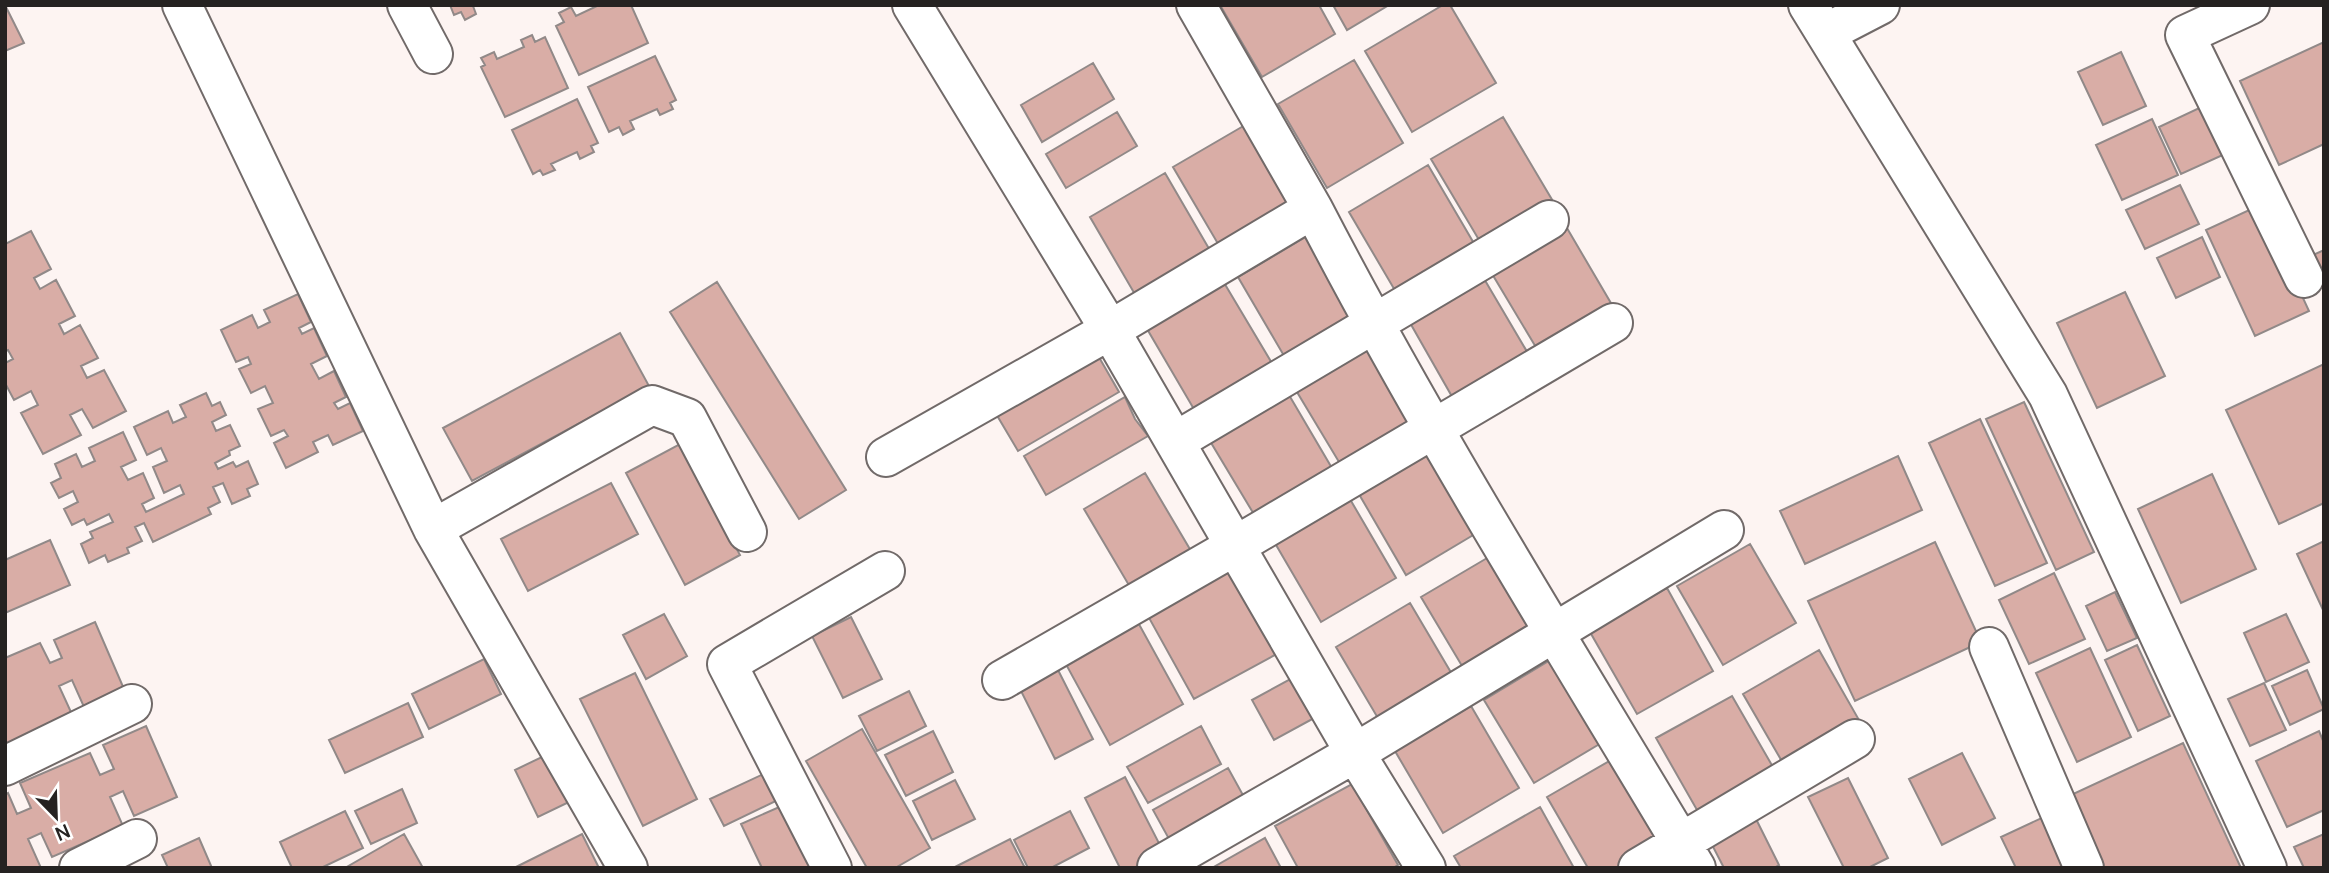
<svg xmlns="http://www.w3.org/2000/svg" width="2329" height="873" viewBox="0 0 2329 873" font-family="Manrope,sans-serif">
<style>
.building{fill:#d9ada6;stroke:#918988;stroke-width:2}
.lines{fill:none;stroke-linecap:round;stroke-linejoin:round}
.minor-casing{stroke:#716a69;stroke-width:42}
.minor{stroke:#fff;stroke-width:38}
</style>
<rect width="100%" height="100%" fill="#fdf4f2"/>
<!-- building -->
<path class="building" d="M5,5L24,43L5,51Z
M450,5H475L473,6L476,14L465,20L461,12L454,15Z
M599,5H631L648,43L579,75L556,26L564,22L559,13L571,7L576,16Z
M1220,5H1319L1335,34L1262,77Z
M1333,5H1389L1347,30Z
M1443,5H1450L1496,83L1412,132L1365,51Z
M532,35L535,42L545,37L568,88L505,117L481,67L485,65L481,58L494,52L497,59L524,47L521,40Z
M2324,42V144L2279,165L2240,81Z
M2121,52L2146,106L2103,125L2078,72Z
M655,56L676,100L670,103L673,109L660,115L657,109L630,121L634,129L623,135L619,127L609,132L588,87Z
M1354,60L1403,143L1327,188L1278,104Z
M1093,63L1114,99L1042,142L1021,105Z
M577,99L598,143L591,146L594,152L580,159L577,152L551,164L555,170L543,175L540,170L533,174L512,130Z
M2214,101L2236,149L2181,174L2159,127Z
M1117,112L1137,146L1066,188L1046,154Z
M1503,117L1554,203L1482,245L1431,159Z
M2152,119L2178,175L2122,200L2096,145Z
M1252,121L1303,207L1224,254L1173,167Z
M1428,165L1479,252L1400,299L1349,212Z
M1165,173L1215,259L1140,303L1090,217Z
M2180,185L2199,224L2145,249L2126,210Z
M2260,205L2309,311L2255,336L2206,230Z
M1564,223L1615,310L1540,354L1488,267Z
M31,231L51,269L34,278L40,289L56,280L75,316L59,324L64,334L80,325L98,358L81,366L87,378L104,370L126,411L93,428L82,409L70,415L81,435L43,454L21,413L38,405L31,391L14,400L5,383V363L13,359L8,350L5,351V244Z
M1314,232L1363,316L1287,361L1238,277Z
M2202,237L2220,277L2176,298L2157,258Z
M2324,250V277L2313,255Z
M1220,276L1273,365L1195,411L1143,322Z
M1483,277L1529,355L1454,400L1409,321Z
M717,282L846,490L799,519L670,312Z
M2125,292L2165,376L2097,408L2057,323Z
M298,294L311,322L299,328L302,334L314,328L327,356L311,364L319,379L334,371L346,397L334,403L338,409L350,403L363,431L333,445L328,435L313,442L318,452L286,468L274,443L288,436L284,430L271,436L258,409L273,403L265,386L251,393L239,369L251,364L248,357L236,362L221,330L252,315L258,328L270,322L264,310Z
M620,333L649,386L472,481L443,428Z
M1372,341L1419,421L1342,467L1294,387Z
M1096,352L1119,392L1018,451L995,412Z
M2324,364V503L2279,524L2226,410Z
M206,393L212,406L220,402L226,415L212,422L216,431L230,425L240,446L229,451L230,455L215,463L218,469L233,462L236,467L248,461L258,484L247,489L250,496L232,504L223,483L213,487L220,502L208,508L211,514L153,542L144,523L135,527L142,541L127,548L129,553L108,562L105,555L89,563L81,544L93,538L90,532L113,522L109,514L87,525L84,519L72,525L64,509L78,502L73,491L59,498L51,483L61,478L55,464L76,454L82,467L95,461L89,448L123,432L136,460L121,467L128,480L143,473L154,498L142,504L146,512L184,494L180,485L164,493L153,467L167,461L161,448L147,455L134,427L168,411L173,423L186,417L180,405Z
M1289,395L1336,475L1258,521L1210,441Z
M1125,397L1135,419L1148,436L1046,495L1024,456Z
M2024,402L2094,552L2056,570L1986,419Z
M1980,419L2047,563L1995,586L1929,443Z
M680,444L740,555L685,585L626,473Z
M1429,446L1480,531L1406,575L1356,489Z
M1898,456L1922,510L1805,564L1780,511Z
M1145,473L1191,551L1130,587L1084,509Z
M2212,474L2256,569L2181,603L2138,509Z
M611,483L638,534L528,591L501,539Z
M1347,494L1396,578L1321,622L1272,538Z
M50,540L70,585L5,613V560Z
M2324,541V612L2297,554Z
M1935,542L1981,642L1855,701L1808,601Z
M1750,544L1796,623L1723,665L1677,586Z
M1499,551L1545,630L1468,676L1421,597Z
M1238,566L1284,650L1194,699L1148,616Z
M2054,573L2085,639L2029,664L1999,600Z
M1667,588L1713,671L1637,714L1590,632Z
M2115,592L2137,638L2107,651L2086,606Z
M1410,603L1456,681L1382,725L1336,647Z
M664,614L687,656L646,679L623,635Z
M2286,614L2309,662L2266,682L2244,633Z
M851,617L882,679L843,698L812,636Z
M1135,617L1183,704L1110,745L1062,657Z
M95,622L124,689L84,707L72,680L59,686L76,723L5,754V658L40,643L50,663L62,658L54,640Z
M2137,645L2170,716L2138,731L2105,660Z
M2090,648L2131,737L2077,762L2036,673Z
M1819,650L1863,727L1787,770L1743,694Z
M1562,653L1613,736L1534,783L1484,700Z
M484,659L501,694L429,729L412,694Z
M1057,668L1093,739L1055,759L1019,687Z
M2307,670L2324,709L2290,725L2272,686Z
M635,673L697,799L643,826L580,699Z
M1294,677L1316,717L1274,740L1252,700Z
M2264,683L2286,730L2250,746L2228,699Z
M909,691L926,726L877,751L859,716Z
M1732,696L1777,774L1701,817L1656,738Z
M408,703L423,737L345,773L329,740Z
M1471,706L1519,788L1443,833L1395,751Z
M146,726L177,797L134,816L123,791L110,797L123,826L52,857L41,833L28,839L41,868H5V795L8,793L17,814L31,808L20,783L90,753L100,775L114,769L103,745Z
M1201,726L1221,764L1148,803L1127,767Z
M862,729L930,848L895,868H867L806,761Z
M933,731L953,772L906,796L885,755Z
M2319,731L2324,743V810L2287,827L2256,761Z
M2183,743L2241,868H2104L2071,795Z
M1962,753L1995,818L1942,845L1909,779Z
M546,755L569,802L538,817L515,770Z
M1618,756L1668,845L1627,868H1588L1547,797Z
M1228,768L1249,806L1174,848L1153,810Z
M772,770L784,797L724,826L710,799Z
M1125,777L1164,853L1134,868H1120L1085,798Z
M1848,778L1888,858L1868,868H1844L1808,797Z
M955,780L975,819L932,840L913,801Z
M1352,784L1398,865L1393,868H1298L1275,826Z
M402,789L417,823L371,844L355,811Z
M786,804L816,868H762L741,824Z
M1540,807L1574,868H1461L1454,856Z
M345,811L363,848L321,868H292L280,842Z
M1070,811L1089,848L1051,868H1028L1014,840Z
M2048,815L2073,868H2016L2001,837Z
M1755,817L1779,865L1774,868H1724L1709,839Z
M404,834L423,868H345Z
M582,834L599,868H514Z
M2324,834V868H2304L2294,847Z
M199,838L212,868H168L162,855Z
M1265,838L1281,868H1212Z
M1010,839L1025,868H953Z"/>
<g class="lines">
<!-- minor casing -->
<g class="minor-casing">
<path id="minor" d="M182,5L433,529L628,868
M407,5L433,54
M912,5L1110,330L1355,753L1426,868
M1808,5L2048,395L2267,868
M2250,5L2185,35L2304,278
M1826,33L1880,5
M1313,209C1430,435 1566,650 1696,868
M1176,441L1549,220
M886,457L1110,330L1313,209L1196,5
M433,529L652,405L687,418L747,532
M1989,647L2084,868
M1002,680L1235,546L1613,323
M5,766L132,704
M1157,867L1355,753L1724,530
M79,868L137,839
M832,868L727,664L885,571
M1638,868L1855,739"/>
</g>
<!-- minor -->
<use href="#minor" class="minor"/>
</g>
<!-- border -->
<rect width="2329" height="873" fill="none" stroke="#252221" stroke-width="14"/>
<!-- north arrow -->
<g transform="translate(56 817) rotate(157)" stroke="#ffffff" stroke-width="5" paint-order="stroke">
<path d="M0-5L12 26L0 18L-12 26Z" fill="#252221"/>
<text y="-10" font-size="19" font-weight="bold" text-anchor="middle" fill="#252221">N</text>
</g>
</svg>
